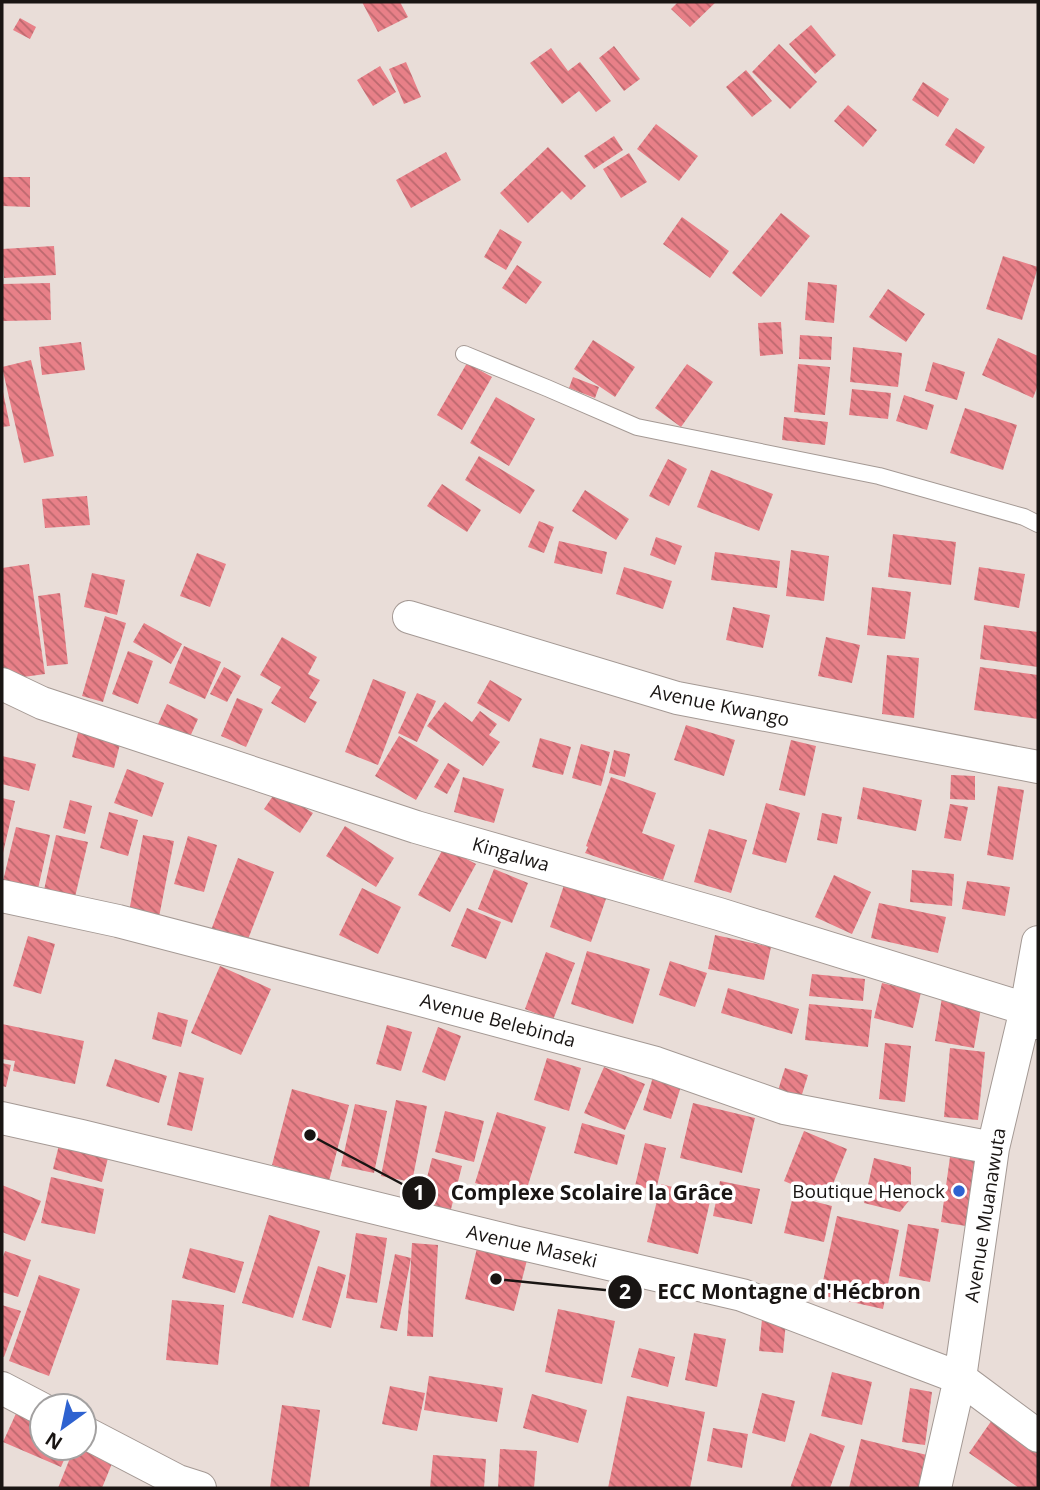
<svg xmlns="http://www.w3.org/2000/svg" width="1040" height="1490" viewBox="0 0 1040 1490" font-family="'Open Sans',sans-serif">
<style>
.building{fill:url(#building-back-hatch)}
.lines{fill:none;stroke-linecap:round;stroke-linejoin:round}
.service-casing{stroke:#a49994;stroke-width:18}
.minor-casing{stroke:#a49994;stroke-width:34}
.service{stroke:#fff;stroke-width:16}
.minor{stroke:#fff;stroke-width:32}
.poi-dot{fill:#2e62d0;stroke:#fff;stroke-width:2.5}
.labels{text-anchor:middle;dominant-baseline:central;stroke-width:7;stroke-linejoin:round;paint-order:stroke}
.street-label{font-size:19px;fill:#191513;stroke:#fff}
.poi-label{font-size:19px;fill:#191513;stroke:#fff;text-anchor:end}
.leader{fill:none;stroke:#191513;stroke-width:2.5}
.callout-dot{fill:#191513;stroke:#fff;stroke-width:2.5}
.mark-label{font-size:21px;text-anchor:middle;font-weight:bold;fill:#fff}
.callout-label{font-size:21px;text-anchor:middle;font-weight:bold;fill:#191513;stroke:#fff;stroke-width:7;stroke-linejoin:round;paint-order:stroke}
</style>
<defs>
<pattern id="building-back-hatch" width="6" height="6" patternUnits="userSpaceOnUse" patternTransform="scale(1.75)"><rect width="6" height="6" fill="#e88088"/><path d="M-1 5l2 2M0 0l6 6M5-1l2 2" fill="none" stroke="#bb686e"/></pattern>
</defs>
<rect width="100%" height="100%" fill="#e9ddd8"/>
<!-- building -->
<path class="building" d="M362,2H400L408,17L378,32Z
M678,2H716L690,27L671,9Z
M20,18L36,27L30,39L13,30Z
M811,25L836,55L815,74L789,44Z
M779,44L817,82L790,109L752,72Z
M614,46L640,79L624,91L599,58Z
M551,48L568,71L580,62L611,101L596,112L579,91L562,104L530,63Z
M406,62L421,97L404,104L389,69Z
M380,66L396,92L373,106L357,80Z
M746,70L772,101L752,117L726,87Z
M923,82L949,99L938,117L912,100Z
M848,105L877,130L863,147L834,121Z
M656,124L698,156L679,181L637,149Z
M956,128L985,147L974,164L945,145Z
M614,136L623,150L594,169L584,156Z
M548,147L586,186L571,200L562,191L528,223L500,193Z
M446,152L461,180L411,208L396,180Z
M629,153L647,182L621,198L603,169Z
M2,177H30V207L2,206Z
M781,213L810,236L761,297L732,273Z
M682,217L729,251L710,278L663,244Z
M500,229L522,242L506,270L484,257Z
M54,246L56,275L4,278L2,249Z
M1003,256L1038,267L1022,320L986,309Z
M517,265L542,282L526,304L502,288Z
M808,282L837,285L834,323L805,320Z
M50,283L51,320L3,321V284Z
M888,289L925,314L906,342L869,317Z
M781,322L783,354L760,356L758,323Z
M800,335L832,337L831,360L799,359Z
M998,338L1038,356V385L1033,398L982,375Z
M593,340L635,367L615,397L574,369Z
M81,342L85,370L42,375L39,347Z
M853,347L902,353L898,387L850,382Z
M31,360L54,456L24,463L2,367Z
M933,362L965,372L957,400L925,391Z
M467,363L492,377L462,430L437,415Z
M687,364L713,382L681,427L655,408Z
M798,364L830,367L825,415L794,412Z
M573,377L599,387L595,398L569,388Z
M852,389L891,393L888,419L849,415Z
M2,392H3L10,426L2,427Z
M904,395L934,405L927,430L896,421Z
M496,397L535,419L509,466L470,443Z
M965,408L1017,425L1003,470L950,453Z
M784,417L828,422L825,445L782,440Z
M479,456L535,490L520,514L465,480Z
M668,459L687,469L669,506L649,496Z
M711,470L773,494L759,531L697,507Z
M442,484L481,510L467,532L427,506Z
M585,490L629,519L616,540L572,511Z
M87,496L90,525L45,528L42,499Z
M539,521L554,527L544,553L528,547Z
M893,534L956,542L951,585L888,577Z
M656,537L682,546L675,565L650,555Z
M559,541L607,552L602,574L554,563Z
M791,550L829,556L824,601L786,596Z
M715,552L780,561L777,588L711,580Z
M197,553L226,564L210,607L180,596Z
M29,564L45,674L2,680V568Z
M624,567L672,581L663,609L616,594Z
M979,567L1025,574L1019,608L974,600Z
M92,573L125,580L117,615L84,607Z
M872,587L911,592L905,639L867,635Z
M60,593L68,664L47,666L38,596Z
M733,607L770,615L763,648L726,640Z
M105,616L126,623L103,702L82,696Z
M144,623L182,644L171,664L133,642Z
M984,625L1038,632V667L980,659Z
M282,637L317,657L308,674L320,680L309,698L317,702L305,723L271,703L281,687L260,675Z
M826,637L860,645L852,683L818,676Z
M184,646L221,662L205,699L169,683Z
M128,651L153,661L138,704L112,694Z
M887,655L919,658L914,718L882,714Z
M224,667L241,676L227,702L210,694Z
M980,667L1038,675V719L974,710Z
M373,679L406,692L378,765L345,752Z
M490,680L522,699L509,722L477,703Z
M417,693L436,701L417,742L398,733Z
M237,698L263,709L246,747L221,736Z
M445,702L472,722L480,711L497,724L489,735L500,742L483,766L427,726Z
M167,704L198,719L189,739L158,724Z
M686,725L735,740L724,776L674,760Z
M79,729L121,740L114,768L72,757Z
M399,736L439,760L416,800L375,776Z
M540,738L571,747L563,775L532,767Z
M791,740L816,746L805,796L779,790Z
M581,744L610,752L601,786L572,778Z
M614,750L630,754L625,777L609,773Z
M2,756L36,764L29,791L2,784Z
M448,763L460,770L447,794L434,787Z
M127,769L164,783L152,817L114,803Z
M951,775L975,776V800L950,799Z
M463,777L504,789L494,823L454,812Z
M611,777L656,793L642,833L675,845L663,880L585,853L588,847L586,846Z
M998,786L1024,790L1013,860L987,855Z
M863,787L922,800L916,831L857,819Z
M277,790L313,813L300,833L264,809Z
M2,798L15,801L3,853H2Z
M70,800L92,806L85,834L63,828Z
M766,803L800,813L786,863L752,854Z
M950,804L968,807L961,841L944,838Z
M109,812L138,820L128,856L100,848Z
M822,813L842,817L837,844L817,840Z
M345,826L394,858L376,887L326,856Z
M16,827L50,835L38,889L3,881Z
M709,829L747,840L731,893L694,882Z
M56,835L88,842L75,897L44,890Z
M143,835L174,841L159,917L129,912Z
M188,836L217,845L204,892L174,884Z
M444,847L476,864L450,912L418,895Z
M238,858L274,872L245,947L210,933Z
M494,869L528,883L512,923L478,909Z
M912,870L954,874L952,906L910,902Z
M834,875L871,892L852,934L815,917Z
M566,879L608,893L591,942L550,927Z
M967,881L1010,887L1005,916L962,909Z
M362,888L401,907L378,954L339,935Z
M879,903L946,917L938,953L871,938Z
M467,908L501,922L486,959L451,946Z
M715,935L771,947L764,980L708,969Z
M28,936L55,944L41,994L13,986Z
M587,951L650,969L633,1024L571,1004Z
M546,952L575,963L553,1020L525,1009Z
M670,961L707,973L695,1007L659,995Z
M220,966L271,989L241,1055L191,1033Z
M812,974L865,979L863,1001L809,996Z
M882,983L921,992L913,1028L874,1018Z
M728,988L799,1009L792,1034L721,1013Z
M943,991L983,997L974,1048L935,1041Z
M809,1004L872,1010L868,1047L805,1040Z
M158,1012L188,1020L181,1047L152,1039Z
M2,1024L84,1041L75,1084L13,1071L15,1061L2,1059Z
M387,1025L412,1032L401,1071L376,1064Z
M438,1027L461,1036L445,1081L422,1072Z
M885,1043L911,1046L905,1102L879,1099Z
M950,1048L985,1052L978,1120L944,1117Z
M547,1058L581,1068L569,1111L534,1100Z
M115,1059L167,1076L159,1103L106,1086Z
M2,1063L11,1065L6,1087L2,1086Z
M604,1067L645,1084L625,1130L584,1113Z
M785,1068L808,1075L799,1104L776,1097Z
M179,1072L204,1078L192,1131L167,1125Z
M653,1077L681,1086L671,1119L643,1110Z
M292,1089L349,1105L329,1181L272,1165Z
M396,1100L427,1106L412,1182L381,1176Z
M693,1103L755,1118L742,1173L680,1158Z
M355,1104L387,1111L374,1173L341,1166Z
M445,1111L484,1121L474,1162L435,1152Z
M497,1112L546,1127L524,1198L475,1183Z
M582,1123L625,1135L617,1165L574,1153Z
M804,1131L847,1149L827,1199L784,1181Z
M645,1143L666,1148L656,1190L635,1186Z
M59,1145L108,1158L102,1182L53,1169Z
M950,1157L976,1161L966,1226L941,1222Z
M432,1158L462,1166L450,1213L420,1205Z
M874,1158L911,1167V1198L900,1212L864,1203Z
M51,1177L104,1189L95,1234L41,1223Z
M720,1181L760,1189L752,1224L713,1216Z
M661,1184L711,1197L698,1254L647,1242Z
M2,1185L41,1201L25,1241L2,1232Z
M793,1196L832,1206L824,1242L784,1233Z
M269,1215L320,1231L293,1318L242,1303Z
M837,1216L899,1230L883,1309L820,1295Z
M908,1224L939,1229L930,1282L899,1276Z
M356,1233L387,1238L377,1303L346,1298Z
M412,1243L438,1245L433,1337L407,1336Z
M190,1248L244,1262L235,1293L182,1278Z
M477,1248L527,1260L514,1311L465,1299Z
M5,1251L31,1260L18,1297L2,1292V1260Z
M395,1254L411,1258L397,1331L380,1328Z
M318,1266L346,1275L331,1328L302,1320Z
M39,1275L80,1289L49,1376L9,1361Z
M172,1300L224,1305L218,1365L166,1360Z
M2,1305L21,1311L4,1357L2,1356Z
M558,1309L615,1321L602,1384L545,1372Z
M762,1319L786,1322L783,1353L759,1351Z
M694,1333L726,1339L717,1387L685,1380Z
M639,1348L675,1357L668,1387L631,1377Z
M832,1372L872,1382L862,1425L821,1416Z
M429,1376L503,1388L497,1422L424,1410Z
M390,1386L425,1393L417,1431L382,1424Z
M910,1388L932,1392L925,1445L902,1442Z
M762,1393L795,1401L785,1442L752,1433Z
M532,1394L587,1410L578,1443L523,1428Z
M627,1396L705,1412L690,1488H608Z
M282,1405L320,1410L309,1488H270Z
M18,1409L42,1420V1448H69L61,1467L3,1442Z
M992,1420L1038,1452V1488H1019L969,1453Z
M713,1428L748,1434L742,1468L707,1461Z
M810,1433L845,1446L830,1488H790Z
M861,1439L927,1455L920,1488H849Z
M74,1448H81L113,1461L102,1488H58Z
M500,1449L537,1451L534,1488H498Z
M433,1455L486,1459L484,1488H430Z"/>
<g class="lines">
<!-- service casing -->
<g class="service-casing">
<path id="service" d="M464,354L547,388L637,427L879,476L1024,517L1038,524"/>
</g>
<!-- minor casing -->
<g class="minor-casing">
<path id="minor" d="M409,617L677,698L1038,767
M2,684L42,703L416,827L719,914L1026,1009L1038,1023
M2,896L118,921L406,996L656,1063L784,1108L993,1148
M2,1118L82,1136L514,1242L742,1295L960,1378L1038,1436
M2,1388L42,1409
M84,1432L178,1481L200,1488
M935,1488L960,1378L993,1148L1026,1009L1038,942"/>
</g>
<!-- service -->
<use href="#service" class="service"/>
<!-- minor -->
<use href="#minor" class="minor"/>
</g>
<!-- markers -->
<circle class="poi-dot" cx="959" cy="1191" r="7"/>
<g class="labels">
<!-- street labels -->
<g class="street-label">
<text transform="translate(720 705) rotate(12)">Avenue Kwango</text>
<text transform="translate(511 854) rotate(16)">Kingalwa</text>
<text transform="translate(498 1020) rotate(15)">Avenue Belebinda</text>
<text transform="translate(985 1215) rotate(-81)">Avenue Muanawuta</text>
<text transform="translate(532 1246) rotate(13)">Avenue Maseki</text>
</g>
<!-- poi labels -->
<g class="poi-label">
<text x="945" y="1191">Boutique Henock</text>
</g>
</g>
<!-- callouts -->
<path class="leader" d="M310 1135L419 1193M496 1279L625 1292"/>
<g class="callout-dot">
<circle cx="310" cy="1135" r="7"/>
<circle cx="496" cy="1279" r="7"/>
<circle cx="419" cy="1193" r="18"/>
<circle cx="625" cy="1292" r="18"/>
</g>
<g class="mark-label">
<text x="419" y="1200">1</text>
<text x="625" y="1299">2</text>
</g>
<g class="callout-label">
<text x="592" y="1200">Complexe Scolaire la Grâce</text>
<text x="789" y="1299">ECC Montagne d'Hécbron</text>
</g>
<!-- border -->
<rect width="1040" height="1490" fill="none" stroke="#191513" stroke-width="7"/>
<!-- north arrow -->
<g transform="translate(63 1427) rotate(213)"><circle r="33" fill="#ffffff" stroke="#a3a1a1" stroke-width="2"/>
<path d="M0-5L12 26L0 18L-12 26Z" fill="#2e62d0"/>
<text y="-10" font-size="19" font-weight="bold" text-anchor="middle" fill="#191513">N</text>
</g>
</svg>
